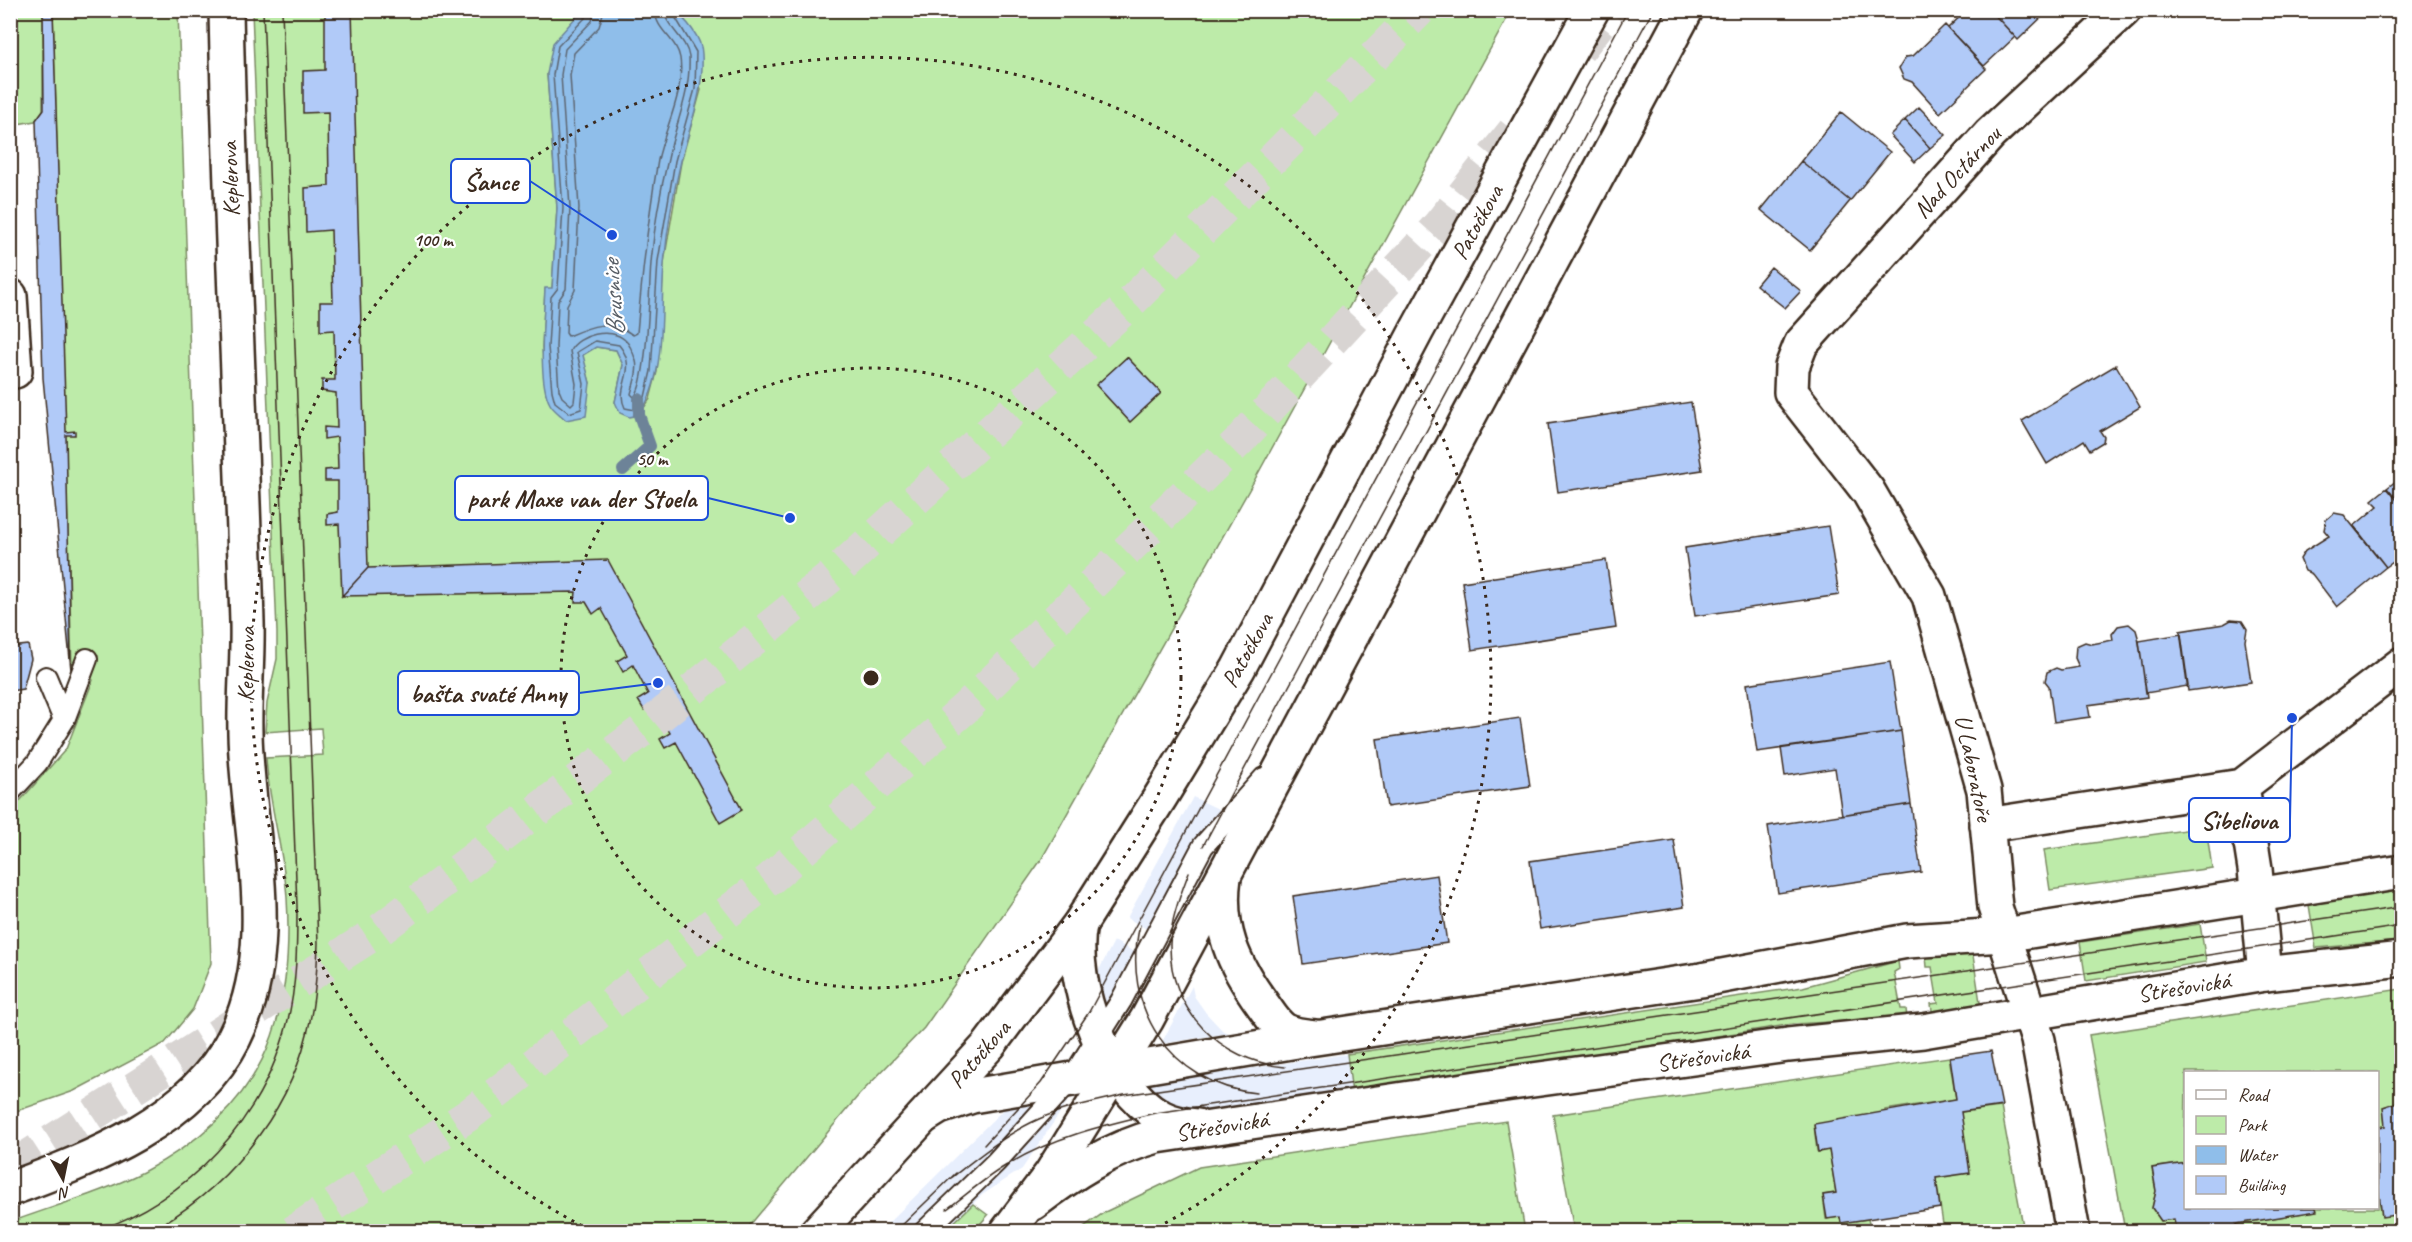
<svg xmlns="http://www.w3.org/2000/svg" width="2412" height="1242" viewBox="0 0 2412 1242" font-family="Caveat,sans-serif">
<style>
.built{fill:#e8effd}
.green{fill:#bdeba9;stroke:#7c8a64;stroke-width:1.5;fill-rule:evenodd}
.water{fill:#8fbeea;stroke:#6d8398;stroke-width:1.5}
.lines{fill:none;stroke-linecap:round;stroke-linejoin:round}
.shore{stroke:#5d6570;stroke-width:1.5}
.stream{stroke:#6d8398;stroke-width:12}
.building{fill:#b1caf8;stroke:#3b2a1e;stroke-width:1.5}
.trunk-tunnel{stroke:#d8d4d2;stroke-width:33;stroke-dasharray:33 16;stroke-linecap:butt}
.service-casing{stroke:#3b2a1e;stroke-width:24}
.minor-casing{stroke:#3b2a1e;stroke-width:38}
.tertiary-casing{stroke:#3b2a1e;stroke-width:38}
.secondary-casing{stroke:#3b2a1e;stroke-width:38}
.service{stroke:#fff;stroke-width:20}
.minor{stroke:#fff;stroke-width:33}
.tertiary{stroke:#fff;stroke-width:33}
.secondary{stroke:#fff;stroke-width:33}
.tram{stroke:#3b2a1e;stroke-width:1.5}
.ring{fill:none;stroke:#3b2a1e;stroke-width:3;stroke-dasharray:3 6}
.labels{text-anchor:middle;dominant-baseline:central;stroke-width:4.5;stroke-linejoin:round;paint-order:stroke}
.street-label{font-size:24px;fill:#3b2a1e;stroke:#fff}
.water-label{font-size:26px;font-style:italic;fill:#585e65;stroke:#fff}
.centre{fill:#3b2a1e;stroke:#fff;stroke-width:3}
.ring-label{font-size:18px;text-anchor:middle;font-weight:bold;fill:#3b2a1e;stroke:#fff;stroke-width:4.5;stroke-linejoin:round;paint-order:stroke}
.leader{fill:none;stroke:#1d4ed8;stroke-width:2}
.callout-dot{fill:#1d4ed8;stroke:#fff;stroke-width:2}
.callout{fill:#fff;stroke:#1d4ed8;stroke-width:2}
.callout-label{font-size:26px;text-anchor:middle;font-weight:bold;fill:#3b2a1e}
</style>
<rect width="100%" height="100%" fill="#fff"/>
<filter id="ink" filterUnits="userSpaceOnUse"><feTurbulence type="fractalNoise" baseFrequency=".0167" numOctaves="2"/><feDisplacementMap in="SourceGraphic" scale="12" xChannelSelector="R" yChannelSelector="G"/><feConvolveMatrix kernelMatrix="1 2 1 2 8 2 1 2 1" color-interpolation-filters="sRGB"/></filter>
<g filter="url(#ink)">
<!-- built -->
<path class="built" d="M1193,797L1233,816L1166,940L1127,918Z
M1114,941L1153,962L1114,1031L1101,996L1098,972Z
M1192,986L1194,996L1206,1013L1223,1031L1229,1033L1161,1044Z
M1347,1054L1352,1093L1210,1114L1177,1107L1147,1084Z
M1072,1095L1022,1169L982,1195L945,1231L879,1232L1009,1104Z"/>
<!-- green -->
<path class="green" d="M11,10L43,11V110L35,121L11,125Z
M53,11H178L211,963L193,1009L165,1043L74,1091L11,1113V811L66,749L93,680L72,669Z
M252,11H586L576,17L547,74L557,208L552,289H545L542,347L546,393L590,383L582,354L596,347L616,350L623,365L615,402L639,415L650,399L657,372L664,262L681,162L701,90L684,17L673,11H1511L1254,481L1041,860L924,1028L858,1096L745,1231L11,1232V1222C54,1206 101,1193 143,1172C260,1111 295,1026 287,898C284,851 269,806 266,758L323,755L321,728L265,732L267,703L277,659V632ZM1127,357L1161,393L1130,422L1097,385Z
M2206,827L2212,868L2050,890L2044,850Z
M2401,885V941L2316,948L2309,905Z
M2200,924L2206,962L2086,981L2080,942Z
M1972,949L1981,1009L1933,1017L1931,1004L1938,1003L1932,967H1927L1926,956Z
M1898,961L1899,969L1894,972L1901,1009H1906L1907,1018L1793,1024L1352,1093L1347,1054L1803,987Z
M2401,989V1101L2383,1107L2385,1126L2378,1127V1072H2186L2185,1163L2152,1168L2156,1191L2152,1208L2161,1221L2174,1219L2176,1231H2125L2089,1035Z
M1949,1057L1956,1099L1885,1110V1114L1814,1125L1817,1151L1829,1150L1836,1193L1823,1195L1826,1219L1840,1217L1842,1223L1868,1219L1870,1228L1896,1224L1897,1232L1574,1231L1553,1115Z
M2001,1107L2024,1231H1944L1936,1178L1961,1112Z
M1506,1121L1525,1231H1078L1105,1212L1199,1167Z
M2378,1186L2382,1216L2401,1214V1231L2230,1232L2236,1224L2316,1211V1208H2378Z
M973,1204L988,1215L974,1231H945Z"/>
<!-- water -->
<path class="water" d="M586,10L673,11C686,18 702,39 702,54C704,92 690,125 681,161C673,194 667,231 664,265C660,311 667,377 639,415L629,417L620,413L615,402L623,365L616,350L596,347L583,355L590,383L586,416L566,420C561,415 553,410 550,404C537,381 544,315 545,288H552L557,208L547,74L553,43L576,17Z"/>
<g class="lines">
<!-- shore -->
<path class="shore" d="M588,10L586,17L558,46L553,75L563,208L558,288L551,297L548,347L552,391L555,402L569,413L581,409L584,384L577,352L595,341L619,345C640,370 614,387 625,408L635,410L645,397L651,371L658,261L675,161L695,89L696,52L671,10
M595,10L592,21L565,49L561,75L570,208L566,289L558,301L556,347L559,390L562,397L571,405L574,402L576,384L570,351C578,334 611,327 625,340C630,344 634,355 636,361C639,371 633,385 631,394L634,397C648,384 649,286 651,263C654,229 660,192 668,159C675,125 691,93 689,57C687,39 665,26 664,10
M604,10L599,27L574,53L570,75L579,208L575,290L567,305L566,333L568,336C591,326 610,318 633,335L637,333C642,275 648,218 658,160C665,127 685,92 680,58C677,39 655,30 655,10"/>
<!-- stream -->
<path class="stream" d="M623,470L650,446L639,415V399"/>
</g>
<!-- building -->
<path class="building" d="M43,10H53L66,432L75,431V435H66L71,670L43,378L36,120L44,109Z
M325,10H352L368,568L342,596L339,524L327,525V514L338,512V481H325V470L338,469L337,437L324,439V427L337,428L336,393L322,391V380H335L334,330L320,331V302H333L331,230L306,232L305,188L329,186L328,112L303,113V71L325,70Z
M1967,10H1990L2015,37L1984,66L1948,28Z
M1990,10H2049L2018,40Z
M1945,25L1986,69L1940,113L1912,82L1904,79L1899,68L1906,57L1913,56Z
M1919,107L1946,135L1930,148L1905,120Z
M1841,112L1890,152L1850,201L1801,161Z
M1905,120L1930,148L1915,162L1890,135Z
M1801,161L1850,201L1810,250L1761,210Z
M1771,267L1801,291L1785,308L1756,285Z
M1127,357L1161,393L1130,422L1096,385Z
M2116,365L2140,407L2100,431L2104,437L2103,442L2090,450L2084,440L2047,464L2022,421Z
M1691,402L1702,470L1558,492L1548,424Z
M2401,477H2402V506L2387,488Z
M2387,488L2402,506V561L2399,558L2386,567L2354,526L2378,506L2372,500Z
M2334,513L2344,515L2386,567L2337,607L2312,574L2305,571L2300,559L2305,551L2329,536L2324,530L2326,520Z
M1828,526L1839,595L1695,616L1685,548Z
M608,560L742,810L720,823L676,742L665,748L660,739L670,733L654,704L644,710L638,700L648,694L633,665L623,672L617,661L627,655L601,608L593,614L586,602H575L576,592L342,596L368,568Z
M1606,560L1616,628L1472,650L1462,582Z
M2231,620L2242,621L2247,629L2245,641L2251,682L2188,691L2180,631L2224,624Z
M2129,624L2136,630L2138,637L2147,697L2088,705L2090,717L2054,722L2049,686L2045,681L2047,672L2056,668L2061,670L2079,667L2075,658L2076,646L2085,642L2092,644L2113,640L2112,634L2118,626Z
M2181,634L2188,686L2146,693L2139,641Z
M28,645L31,659L23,689L10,691V647Z
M1890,662L1901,731L1757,752L1747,684Z
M1520,718L1530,786L1387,807L1377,739Z
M1901,731L1911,804L1842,815L1835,768L1785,776L1781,748Z
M1911,804L1921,872L1778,893L1768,826Z
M1674,840L1684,907L1540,929L1530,861Z
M1437,875L1447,943L1303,964L1293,896Z
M1991,1051L2002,1106L1961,1112L1970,1173L1936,1178L1940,1208L1841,1223L1840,1217L1827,1219L1823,1195L1836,1193L1829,1150L1818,1152L1814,1124L1956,1099L1950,1057Z
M2401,1101L2402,1214L2382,1217L2378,1186V1127L2385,1126L2383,1107Z
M2186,1163V1208H2316L2317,1211L2236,1224L2237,1231L2230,1232H2176L2174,1219L2161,1221L2152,1208L2156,1191L2152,1168Z"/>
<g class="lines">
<!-- trunk-tunnel -->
<path class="trunk-tunnel" d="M1579,50L1610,10
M10,1168L377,932L644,729L834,574L1122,311L1420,10
M293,1232L470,1114L770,879L965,708L1239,441L1437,227L1520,123"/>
<!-- service casing -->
<g class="service-casing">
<path id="service" d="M46,677L64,720
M10,792L37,763L64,720L87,659
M924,1232L996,1162L1072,1078L1121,1001L1203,846L1264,778"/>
</g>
<!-- minor casing -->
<g class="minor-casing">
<path id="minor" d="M10,296L15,371
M1987,825L2242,786
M2265,974L2255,869L2242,786L2402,664
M2073,1232L2038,1040L1995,907L1984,790L1929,596L1868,491L1791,392L1792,367L1801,344L1990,134L2124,10"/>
</g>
<!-- tertiary casing -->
<g class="tertiary-casing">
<path id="tertiary" d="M1224,877C1217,928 1233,964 1263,1005C1269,1013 1275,1024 1284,1030C1293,1035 1304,1036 1315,1037
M1080,924C1068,983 1107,1087 1161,1117C1172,1123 1184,1125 1197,1126
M923,1117L939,1107L972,1096L1309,1039L1701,980L1907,941L2004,935L2402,872
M1033,1203C1072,1173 1109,1149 1157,1136L1511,1083L1788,1045L1923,1031L2265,974L2402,959"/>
</g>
<!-- secondary casing -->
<g class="secondary-casing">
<path id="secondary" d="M10,1189C92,1159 193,1120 234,1038C282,944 247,833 245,733C244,696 248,659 247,622C241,418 230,214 226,10
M817,1232L989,1045L1080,924L1161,796L1238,669L1417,330L1592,10
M1007,1232L1051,1174L1147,1019L1686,10"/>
</g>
<!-- service -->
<use href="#service" class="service"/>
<!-- minor -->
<use href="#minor" class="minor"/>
<!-- tertiary -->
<use href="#tertiary" class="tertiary"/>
<!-- secondary -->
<use href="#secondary" class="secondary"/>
<!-- tram -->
<path class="tram" d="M1203,846L1653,10
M1189,872C1180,896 1171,918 1170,944C1169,1010 1220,1061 1285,1067
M1140,925C1120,1006 1171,1085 1256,1093
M984,1145L1041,1083L1089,1012L1628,10
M951,1178C978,1157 1007,1133 1039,1119C1066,1107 1095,1102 1124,1095L2402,907
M947,1209C966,1195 986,1177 1007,1165C1053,1137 1104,1125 1155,1113L2402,926
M94,1232C189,1199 262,1121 287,1024C297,985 297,945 297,906L263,10
M148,1232C223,1193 287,1117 307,1034C315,1004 317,974 318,943L282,10
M895,1232L956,1173"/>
</g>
</g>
<!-- distance rings -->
<g class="ring">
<circle cx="871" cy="678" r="310"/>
<path d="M590 1230A620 620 0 1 1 1152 1230"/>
</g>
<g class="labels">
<!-- street labels -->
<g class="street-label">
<text transform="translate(1957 172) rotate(-47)">Nad Octárnou</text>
<text transform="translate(230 179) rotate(-92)">Keplerova</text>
<text transform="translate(1477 222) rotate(-61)">Patočkova</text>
<text transform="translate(1247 650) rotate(-61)">Patočkova</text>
<text transform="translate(246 664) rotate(-89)">Keplerova</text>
<text transform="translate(1974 768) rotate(78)">U Laboratoře</text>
<text transform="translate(2184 987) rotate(-9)">Střešovická</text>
<text transform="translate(979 1054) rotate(-49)">Patočkova</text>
<text transform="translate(1703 1057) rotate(-8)">Střešovická</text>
<text transform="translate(1222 1126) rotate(-9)">Střešovická</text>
</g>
<!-- water labels -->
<g class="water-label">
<text transform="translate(613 298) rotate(-94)">Brusnice</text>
</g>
</g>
<circle cx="871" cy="678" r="9" class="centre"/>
<g class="ring-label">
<text x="433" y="246">100 m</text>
<text x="652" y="465">50 m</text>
</g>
<!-- callouts -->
<path class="leader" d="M612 235L530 181M790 518L708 498M658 683L579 693M2292 718L2290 820"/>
<g class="callout-dot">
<circle cx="612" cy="235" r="6"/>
<circle cx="790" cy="518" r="6"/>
<circle cx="658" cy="683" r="6"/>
<circle cx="2292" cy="718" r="6"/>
</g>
<g class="callout">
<rect x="451" y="159" width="79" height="44" rx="6"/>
<rect x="455" y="476" width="253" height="44" rx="6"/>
<rect x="398" y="671" width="181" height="44" rx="6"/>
<rect x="2189" y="798" width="101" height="44" rx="6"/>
</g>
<g class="callout-label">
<text x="491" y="190">Šance</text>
<text x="582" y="507">park Maxe van der Stoela</text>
<text x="488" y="702">bašta svaté Anny</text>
<text x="2239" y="829">Sibeliova</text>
</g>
<!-- margin -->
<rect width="2412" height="1242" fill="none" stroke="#fff" stroke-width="36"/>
<rect x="18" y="18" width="2376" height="1206" fill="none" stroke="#3b2a1e" stroke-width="2" filter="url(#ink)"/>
<!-- legend -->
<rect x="2184" y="1071" width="195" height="138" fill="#ffffff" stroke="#b1aaa5" stroke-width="1.5"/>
<rect x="2196" y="1090" width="30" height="9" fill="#ffffff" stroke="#b1aaa5" stroke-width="1.5"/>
<text x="2238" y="1101" font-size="18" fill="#3b2a1e">Road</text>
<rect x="2196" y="1116" width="30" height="18" fill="#bdeba9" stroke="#b1aaa5" stroke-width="1.5"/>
<text x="2238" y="1131" font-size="18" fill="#3b2a1e">Park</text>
<rect x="2196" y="1146" width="30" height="18" fill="#8fbeea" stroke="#b1aaa5" stroke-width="1.5"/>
<text x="2238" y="1161" font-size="18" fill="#3b2a1e">Water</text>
<rect x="2196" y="1176" width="30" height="18" fill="#b1caf8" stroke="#b1aaa5" stroke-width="1.5"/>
<text x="2238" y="1191" font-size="18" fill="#3b2a1e">Building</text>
<!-- north arrow -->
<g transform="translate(63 1179) rotate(171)" stroke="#ffffff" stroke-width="4.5" paint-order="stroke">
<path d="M0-4.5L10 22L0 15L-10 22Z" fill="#3b2a1e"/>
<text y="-9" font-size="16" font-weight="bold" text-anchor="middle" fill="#3b2a1e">N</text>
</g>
</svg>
